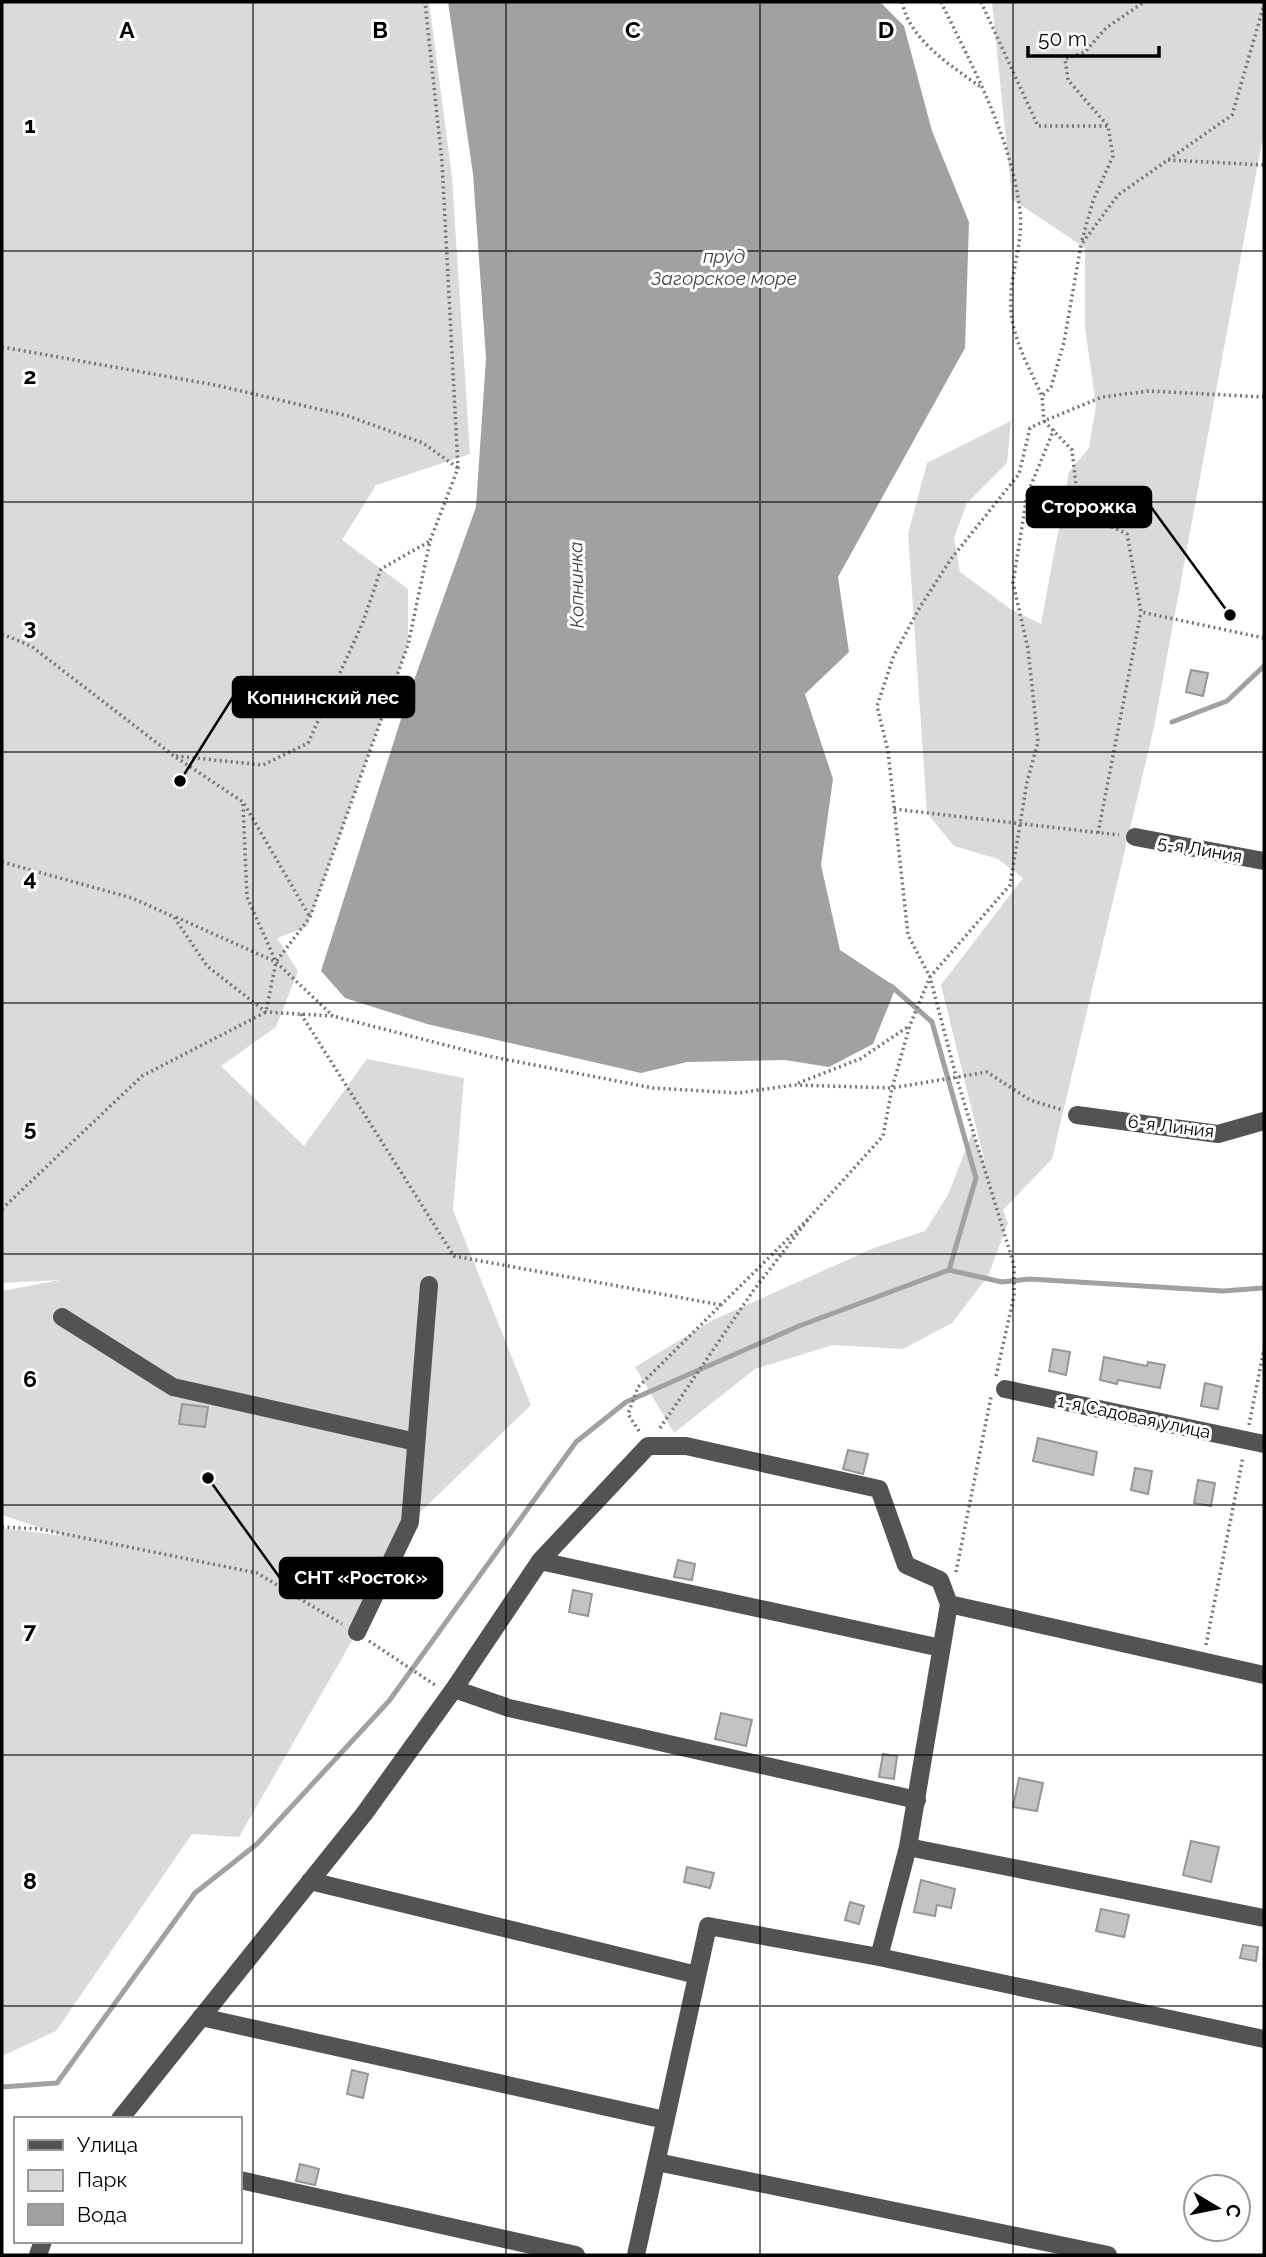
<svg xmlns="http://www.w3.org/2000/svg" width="1266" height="2257" viewBox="0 0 1266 2257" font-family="Raleway,sans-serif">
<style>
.green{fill:#dadada}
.water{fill:#a1a1a1}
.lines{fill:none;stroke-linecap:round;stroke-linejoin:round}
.stream{stroke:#a1a1a1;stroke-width:5}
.building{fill:#c3c3c3;stroke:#979797;stroke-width:2}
.path{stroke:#757575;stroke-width:3.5;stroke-dasharray:2 3.5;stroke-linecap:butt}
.minor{stroke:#535353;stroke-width:18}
.grid{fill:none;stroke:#000;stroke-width:2;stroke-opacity:0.55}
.labels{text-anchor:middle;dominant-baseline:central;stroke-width:6;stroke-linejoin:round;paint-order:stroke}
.street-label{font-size:18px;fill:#000;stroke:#fff}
.water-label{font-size:19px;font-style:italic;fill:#424242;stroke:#fff}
.grid-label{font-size:23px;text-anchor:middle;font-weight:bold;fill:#000;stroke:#fff;stroke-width:6;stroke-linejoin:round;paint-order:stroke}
.leader{fill:none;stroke:#000;stroke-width:2.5}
.callout-dot{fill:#000;stroke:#fff;stroke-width:2.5}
.callout{fill:#000;stroke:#000;stroke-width:2.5}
.callout-label{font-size:19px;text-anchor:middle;font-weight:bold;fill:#fff}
</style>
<rect width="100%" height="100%" fill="#fff"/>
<!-- green -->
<path class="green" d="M2,2H429L452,177L470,454L376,485L342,540L408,589V645L307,927L277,938L298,971L276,1027L221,1066L304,1146L367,1059L464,1078L453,1210L531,1405L410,1522L357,1632L239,1837L192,1834L56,2031L2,2056V1528L65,1536L2,1515V1291L60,1280L2,1283Z
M992,2H1264V131L1154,727L1052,1159L1003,1210L1008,1223L988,1276L952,1323L903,1349L833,1345L755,1369L674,1433L635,1367L713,1320L874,1248L925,1231L948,1195L972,1133L985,1163L941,985L1023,878L998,859L954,846L927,813L908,534L927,463L1011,421L1007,463L967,503L954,538L960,572L1009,608L1041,624L1069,472L1089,448L1096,406L1085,327V248L1012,199Z"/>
<!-- water -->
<path class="water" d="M448,2H880L904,26L932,131L969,222L965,348L838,577L849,652L805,694L833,779L821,865L840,950L896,987L873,1044L829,1067L785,1060L687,1062L641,1073L427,1024L345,998L321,971L408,697L476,507L486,358L473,174Z"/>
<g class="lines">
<!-- stream -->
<path class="stream" d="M1172,722L1227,701L1264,666
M949,1270L1002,1282L1030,1279L1223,1291L1263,1288
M2,2087L57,2083L195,1893L257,1844L389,1701L576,1442L626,1402L799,1326L949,1270L976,1178L932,1022L891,986"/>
</g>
<!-- building -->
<path class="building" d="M1191,670L1208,673L1203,696L1186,692Z
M1053,1349L1070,1352L1066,1375L1049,1371Z
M1104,1357L1147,1366L1148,1362L1165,1365L1160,1388L1118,1380L1117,1384L1100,1380Z
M1205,1383L1222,1387L1218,1409L1201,1406Z
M182,1404L208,1407L205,1427L179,1424Z
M1038,1438L1097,1452L1093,1475L1033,1461Z
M848,1450L868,1454L863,1474L843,1469Z
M1135,1468L1152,1471L1148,1494L1131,1490Z
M1198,1480L1215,1483L1211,1506L1194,1503Z
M678,1560L695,1564L692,1580L674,1577Z
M573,1590L592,1594L588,1616L569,1612Z
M721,1713L752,1720L746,1746L715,1739Z
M883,1754L897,1756L894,1779L879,1777Z
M1019,1778L1043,1783L1037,1811L1013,1807Z
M1191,1841L1219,1847L1211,1882L1183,1875Z
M687,1867L714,1873L710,1888L684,1882Z
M921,1880L955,1889L951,1908L937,1905L935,1916L914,1912Z
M850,1902L864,1906L859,1924L845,1920Z
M1101,1909L1129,1915L1124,1937L1096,1931Z
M1243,1945L1258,1947L1256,1961L1240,1958Z
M352,2070L368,2074L363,2098L347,2094Z
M300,2164L319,2169L315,2185L296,2181Z"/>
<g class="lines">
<!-- path -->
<path class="path" d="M902,2C910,41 952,66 982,88
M941,2C973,68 1011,136 1020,211C1024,244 1008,278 1011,312C1014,342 1030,369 1042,396
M981,2L1038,126H1108
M1168,160L1264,165
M1082,240L1093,201L1113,156L1108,126L1068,80L1065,59L1085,52L1106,28L1144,2
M2,347L215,385L348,416L423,443L458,468
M1264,397L1149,391L1102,397L1044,421L1072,450L1079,511L1127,534L1141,612L1264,638
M2,634L31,646L174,756L243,802L310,917
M176,756L263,765L308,743L363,622L381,569L430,541
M243,804L247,897L276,962
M894,809L1119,835
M1098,833L1141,612
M2,862L132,898L174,917L207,966L266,1012L333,1016L488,1056L653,1088L738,1093L794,1085L892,1088L987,1072L1030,1100L1062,1110
M176,917L276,962L333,1016
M301,1014L454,1256L721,1305
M798,1083L860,1059L909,1026
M2,1209L142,1076L266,1012L276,962L310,917L408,645L430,541L458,468L442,162L425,2
M996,1376L1014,1296V1265L956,1076L930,977L1010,885L1027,782L1038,742L1028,649L1013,583L1027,495L1054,429
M1249,1425L1264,1349
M660,1428L753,1291L810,1217L883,1136L892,1088L910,1025L930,977L908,935L888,751L877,706L894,655L920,607L951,559L1019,474L1030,428L1044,421L1042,396L1051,387L1064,342L1081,245L1118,195L1232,115L1264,5
M639,1431L628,1414L638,1387L810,1217
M2,1527L40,1529L257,1573L342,1624
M956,1572L991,1397
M369,1641L435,1685
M1206,1645L1243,1457"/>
<!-- minor -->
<path class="minor" d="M1135,837L1264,861
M1077,1115L1218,1134L1264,1121
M62,1317L173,1387L416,1442
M1005,1389L1264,1444
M540,1561L941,1648
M949,1604L1264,1675
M357,1632L410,1522L429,1285
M454,1689L509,1708L917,1800
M908,1847L1264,1918
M310,1881L697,1975
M201,2017L665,2120
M120,2119L364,1814L454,1689L540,1561L648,1446H686L879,1489L906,1565L940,1580L949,1604L908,1847L879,1957
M657,2162L1108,2255
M240,2180L576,2255
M38,2255L43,2241
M636,2255L708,1926L879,1957L1264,2039"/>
</g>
<!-- grid -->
<path class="grid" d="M253,2V2255M506,2V2255M760,2V2255M1013,2V2255M2,251H1264M2,502H1264M2,752H1264M2,1003H1264M2,1254H1264M2,1505H1264M2,1755H1264M2,2006H1264"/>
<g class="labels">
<!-- street labels -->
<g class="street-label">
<text transform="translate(1200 849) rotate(10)">5-я Линия</text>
<text transform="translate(1171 1126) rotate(7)">6-я Линия</text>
<text transform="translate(1134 1416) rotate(12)">1-я Садовая улица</text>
</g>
<!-- water labels -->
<g class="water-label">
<text x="724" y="256">пруд<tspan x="724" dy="22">Загорское море</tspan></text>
<text transform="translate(576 585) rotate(-91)">Копнинка</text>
</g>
</g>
<g class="grid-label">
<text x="127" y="38">A</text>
<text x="380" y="38">B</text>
<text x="633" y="38">C</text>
<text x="886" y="38">D</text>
<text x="30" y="133">1</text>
<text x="30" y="384">2</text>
<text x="30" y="635">3</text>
<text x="30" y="886">4</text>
<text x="30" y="1136">5</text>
<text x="30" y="1387">6</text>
<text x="30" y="1638">7</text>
<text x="30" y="1889">8</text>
</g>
<!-- callouts -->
<path class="leader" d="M1230 615L1151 507M180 781L233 697M208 1478L280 1578"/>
<g class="callout-dot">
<circle cx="1230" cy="615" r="7"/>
<circle cx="180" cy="781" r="7"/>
<circle cx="208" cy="1478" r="7"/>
</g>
<g class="callout">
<rect x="1027" y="487" width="124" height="40" rx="7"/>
<rect x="233" y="677" width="181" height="40" rx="7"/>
<rect x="280" y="1558" width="162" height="40" rx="7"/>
</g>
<g class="callout-label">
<text x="1089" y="513">Сторожка</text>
<text x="323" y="704">Копнинский лес</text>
<text x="361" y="1584">СНТ «Росток»</text>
</g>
<!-- border -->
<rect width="1266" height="2257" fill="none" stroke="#000000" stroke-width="7"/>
<!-- legend -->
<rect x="14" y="2117" width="228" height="126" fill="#ffffff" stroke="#999999" stroke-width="2"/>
<rect x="28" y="2140" width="35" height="10" fill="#535353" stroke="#999999" stroke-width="2"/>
<text x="77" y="2152" font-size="21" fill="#000000">Улица</text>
<rect x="28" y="2170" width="35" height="21" fill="#dadada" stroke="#999999" stroke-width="2"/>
<text x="77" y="2187" font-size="21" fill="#000000">Парк</text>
<rect x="28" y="2204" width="35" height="21" fill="#a1a1a1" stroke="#999999" stroke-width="2"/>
<text x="77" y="2222" font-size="21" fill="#000000">Вода</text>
<!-- north arrow -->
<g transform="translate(1217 2208) rotate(100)"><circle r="33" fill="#ffffff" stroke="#999999" stroke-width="2"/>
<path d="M0-5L12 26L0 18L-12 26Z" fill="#000000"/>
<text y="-10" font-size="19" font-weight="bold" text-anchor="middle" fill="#000000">С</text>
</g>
<!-- scale -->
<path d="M1028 46v10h131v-10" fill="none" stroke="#000000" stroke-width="3.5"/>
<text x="1038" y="46" font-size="21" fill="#000000" stroke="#ffffff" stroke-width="5" paint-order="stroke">50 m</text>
</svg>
